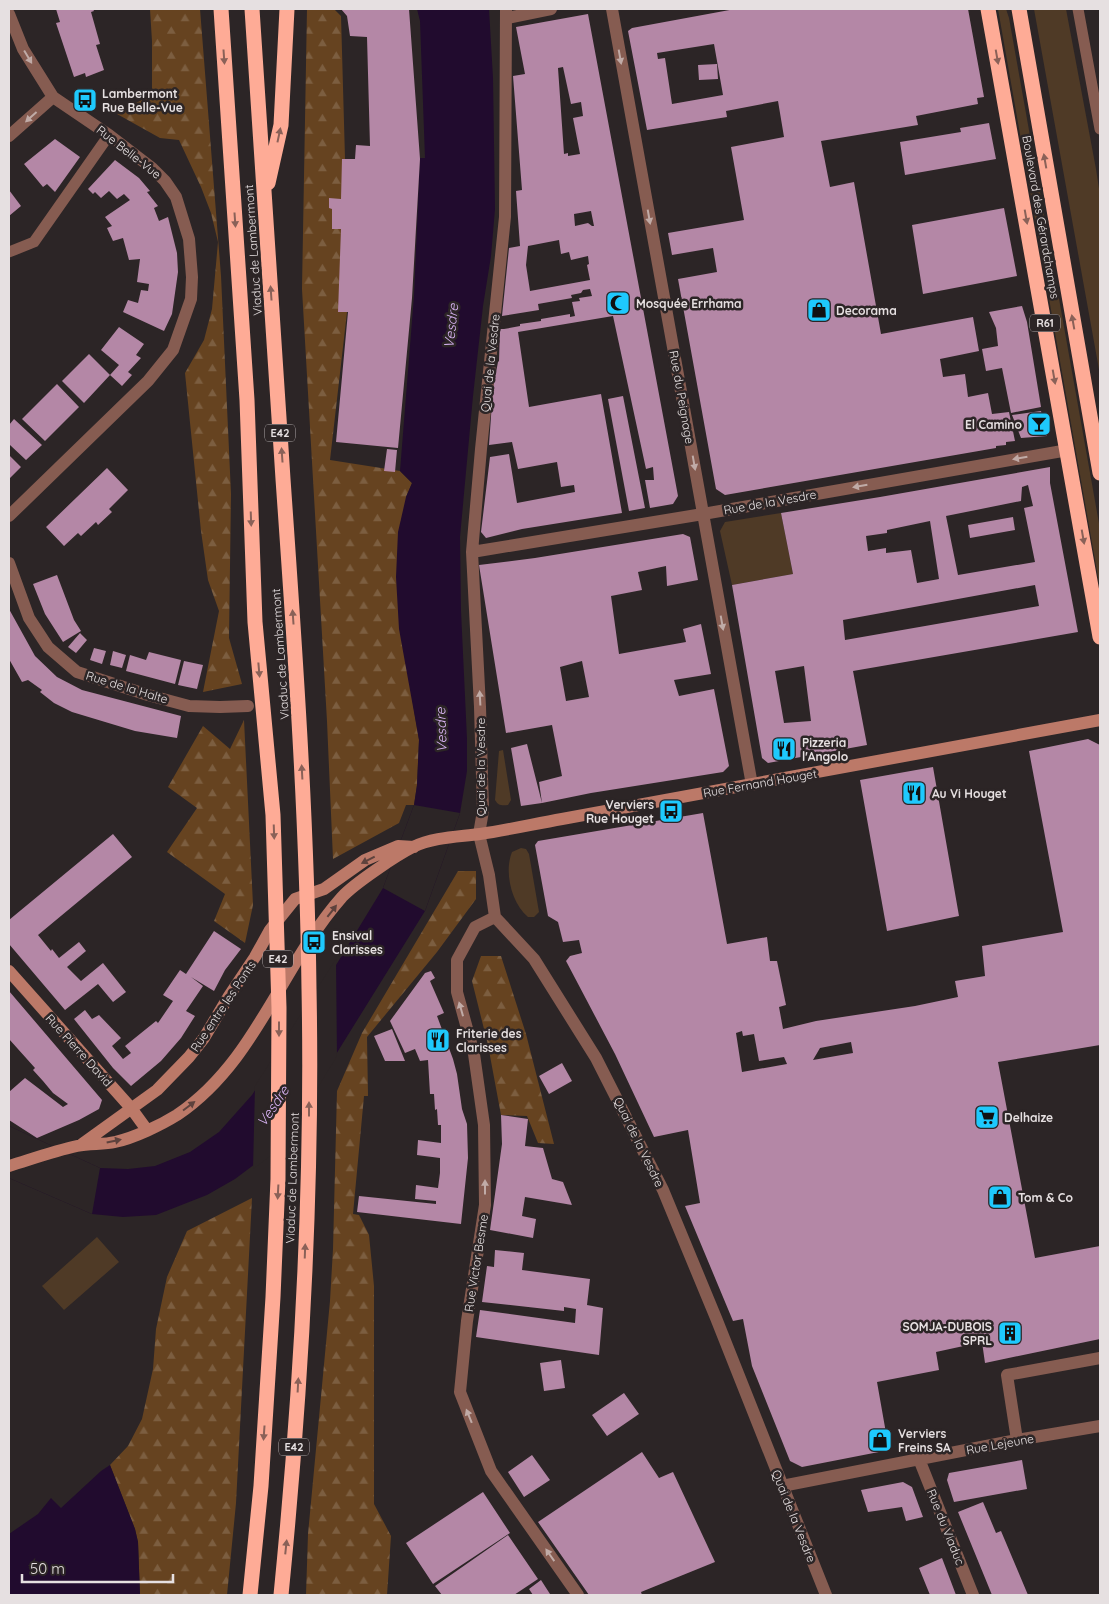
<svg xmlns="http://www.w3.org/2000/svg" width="1109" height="1604" viewBox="0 0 1109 1604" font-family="Quicksand,sans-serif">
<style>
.green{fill:#4f3a26}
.forest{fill:url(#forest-firs)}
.water{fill:#210b2e}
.pier{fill:#2c2526}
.building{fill:#b487a6;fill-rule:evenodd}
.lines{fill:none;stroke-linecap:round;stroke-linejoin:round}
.lane{stroke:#865c51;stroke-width:11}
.street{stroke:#865c51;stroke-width:12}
.secondary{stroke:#bc7968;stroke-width:12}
.highway{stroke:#feab96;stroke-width:15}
.oneway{fill:#c0aba7}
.oneway2{fill:#8a6158}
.oneway3{fill:#5e423d}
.labels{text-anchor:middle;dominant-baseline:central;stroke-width:5;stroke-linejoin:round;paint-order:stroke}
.shield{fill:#2c2526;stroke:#aea8a9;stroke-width:1}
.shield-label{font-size:11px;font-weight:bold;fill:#e6e0e1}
.poi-label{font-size:12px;font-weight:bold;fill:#e6e0e1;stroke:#2c2526;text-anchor:start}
.street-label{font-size:12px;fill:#e6e0e1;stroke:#2c2526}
.water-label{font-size:14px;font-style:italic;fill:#dcb6f8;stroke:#2c2526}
</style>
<defs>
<pattern id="forest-firs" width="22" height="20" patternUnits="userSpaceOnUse" patternTransform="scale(1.25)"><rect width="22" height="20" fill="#664320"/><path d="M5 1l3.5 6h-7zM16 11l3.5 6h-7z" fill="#7c5e40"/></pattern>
</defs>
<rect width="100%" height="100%" fill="#2c2526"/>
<!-- green -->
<path class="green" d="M998,9H1006L1009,18L1100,529V588Z
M1034,9H1066L1096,169L1100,195V375Z
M781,513L793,574L732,585L720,531L725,522Z
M503,750L511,800L508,805C501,806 498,805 495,800L499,751Z
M521,848L526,849L529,854L539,912L534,917H528C511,903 504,871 512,852Z
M97,1237L119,1262L64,1310L42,1286Z"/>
<!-- forest -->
<path class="forest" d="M150,9H200L221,276L231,494L229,638L242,684L203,692L219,611L208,580L201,531L185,373L204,340L212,309L218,242L211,213L201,187L179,140L160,138L117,114L152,94V41Z
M307,9H334L341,16L345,159L340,311L347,312L330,460L400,471L412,483L406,497L412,698L419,740L417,785L414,805H406L399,823L333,859L327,721L302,289Z
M244,720L253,905L245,943L214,921L225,894L167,852L197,808L168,787L203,726L230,749Z
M458,871H476V899L437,952L367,1037L368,1096H364L353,1214L359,1215L369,1235L374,1286V1504L391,1536L387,1595H306L308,1534L330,1301L333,1249L337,1091L362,1033Z
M481,956H501L526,1034L554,1144L538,1143L527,1116L501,1115L488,1045L472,981Z
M252,1198L236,1503L227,1595H140L138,1542L135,1529L110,1465L128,1446L142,1419L153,1369L156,1329L167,1277L187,1231Z"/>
<!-- water -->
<path class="water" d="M417,9H489L493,78L495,209L491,256L483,306L473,396L460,537L461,611L467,739V771L460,813L425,911L279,1146L235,1179L207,1195L156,1215L123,1217L92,1214L9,1178V1126L100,1168L128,1169L155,1166L190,1152L219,1132L252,1095L330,975L383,888L414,805L417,785L419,740L399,629L396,577L398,532L406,497L412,483L400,471L414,296L420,158H425L420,21Z
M110,1465L135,1529L138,1542L140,1595H9V1534L38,1514L51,1498L61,1508L101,1471Z"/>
<!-- pier -->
<path class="pier" d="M414,805L460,813L425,911L383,888Z
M336,959L337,1056L281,1148L253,1169L255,1086Z
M9,1126L100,1168L92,1214L9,1178Z"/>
<!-- building -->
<path class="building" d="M56,9H93L94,11L91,12L100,44L96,45L104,70L86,77L85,73L74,77L56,23L60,22Z
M341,9H409L420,159L412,298L398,448L336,442L348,312H338L341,229H332V209L329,208V198L341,199L342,159H355L356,145L370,146L367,37L350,36L347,16Z
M735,9H968L984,97L977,98L978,104L916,116L918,125L821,141L830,187L854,182L881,334L973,317L979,351L940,359L943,377L965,374L968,397L988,393L992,414L1009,412L1015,441L1006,442V445L996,446V448L725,495L716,489L678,279L717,272L713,248L672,255L668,233L744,220L731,147L784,137L778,101L726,111L727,117L647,130L628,31L632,28ZM714,44L723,95L672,104L665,58L658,59L657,53Z
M588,14L678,496L673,504L650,508L645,480H654L653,467L646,469L613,316L518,332L529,407L601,394L622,513L522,529L486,538L481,532L490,457L509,454L517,503L575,492L574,485L561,487L557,462L518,469L512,442L489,445L493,388L498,362L499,361L500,329H504L520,326V324L541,321V319L570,314V317L575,316L572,302L580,301L579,298L592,296L590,289L583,290L581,293L571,295L572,298L538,304L539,310L502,316L509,248L520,246L516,191L522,190L513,76L525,74L516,27ZM563,67L571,104L581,102L583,116L573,118L580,154L568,156V153L564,154L558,68ZM591,211L594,226H592L588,223L575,226L574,214ZM559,240L561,254L569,252L571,260L588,256L589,264L587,265L590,280L530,291L526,265L528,246Z
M717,64L718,79L699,80L698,65Z
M989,123L996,159L905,175L900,142L961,132L960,128Z
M55,139L80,157L55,192L47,184L43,187L24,164Z
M115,160L139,178L150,191L147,192L158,206L154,208L159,221L168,217L177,253L178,272L172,314L164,331L123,312L128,300L138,303L141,290L148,291L149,284L137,282L140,259L129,260L123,238L113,241L107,228L112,226L105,217L130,200L124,194L117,199L109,191L101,198L95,192L93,194L88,189Z
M9,190L21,206L9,216Z
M1004,208L1017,276L923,294L912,225Z
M1022,306L1027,322L1041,407L1011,413L1002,368L986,371L982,349L998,346L996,328L989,312Z
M119,327L144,344L136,355L141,358L128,372L132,375L122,386L110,375L119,365L101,350Z
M89,354L110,375L84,403L62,381Z
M57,384L79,407L45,441L22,419Z
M623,396L645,508L629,511L608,399Z
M1041,411L1047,436L1021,438L1012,415Z
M14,419L42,445L26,460L10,445L9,447V425Z
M387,449L397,450L395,472L384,471Z
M9,455L21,467L9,479Z
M1050,467V483L1078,632L853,671L867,745L768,763L762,758L732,585L793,574L781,513L880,497ZM1028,485L1033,506L1024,508L1035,562L958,575L946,516L1021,501L1022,487ZM930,521L939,579L917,583L911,550L886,553V548L868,551L866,536L887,533V530ZM1035,585L1039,606L845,640L843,620ZM804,666L811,721L784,723L775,671Z
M107,468L128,490L109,509L112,512L98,525L96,522L81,536L78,533L64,546L46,527Z
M1013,517L1015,530L970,538L968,525Z
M683,534L690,537L698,580L667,586L666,566L638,572L642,590L611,596L619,654L686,642L683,629L701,624L711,674L674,680L679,696L714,689L729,766L723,772L591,793L542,803L521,806L511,748L527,744L542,803L539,782L562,776L552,725L506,733L479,565L535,558ZM582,661L589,697L566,701L560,667Z
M57,575L74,620L81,631L63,642L45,614L33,584Z
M9,609L35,656L57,677L82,690L181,716L177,738L135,731L72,712L54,703L40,692L42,690L28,680L22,682L9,659Z
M80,633L87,640L76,653L68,647Z
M94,648L106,651L102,664L90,660Z
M113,651L126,655L122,668L110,665Z
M149,652L181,660L175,684L126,671L130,655L146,660Z
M184,661L203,665L197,689L178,685Z
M1088,739L1100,745V1045L998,1062L1035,1258L1100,1246V1339L985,1363L982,1342L936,1352L939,1370L877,1382L889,1450L802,1467L790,1461L752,1366L743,1319L733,1321L685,1206L700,1203L688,1130L654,1137L615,1054L566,961L570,956L582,953L579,940L563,942L558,922L548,916L535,845L538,841L703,813L727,944L767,937L770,961H777L786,1005L779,1007L783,1029L816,1021L915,1006L958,997L955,981L985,976L982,946L1063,932L1029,751ZM742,1031L743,1036L754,1034L759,1061L784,1057L787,1064L742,1072L736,1033ZM851,1042L853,1053L813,1060L820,1048Z
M933,767L959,916L887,931L860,780Z
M113,834L132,857L38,935L51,951L52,949L59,958L79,942L86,951L67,967L81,981L103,963L126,992L113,1002L98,984L65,1010L9,944V920Z
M214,931L241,949L225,970L214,991L191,977L203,986L186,1011L195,1016L181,1038L161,1061L131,1086L113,1068L74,1019L85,1010L92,1019L99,1015L121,1038L112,1046L123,1059L131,1053L125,1046L156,1021L158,1023L173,1001L163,995L180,970L186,974Z
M431,971L435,978L430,981L444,1013L437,1016L453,1059L457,1074L462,1109L467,1124L468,1158L461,1224L357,1212L359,1196L436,1204V1201L415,1199L416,1185L438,1188L440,1173V1158L417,1155L418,1140L441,1143V1125H438L437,1109L435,1110L434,1094H430L428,1060L420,1061L415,1049L405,1053L390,1021L425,973Z
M9,991L102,1100L99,1109L79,1120L37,1138L9,1120V1092L25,1078L63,1107L68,1104L53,1093L43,1081L33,1070L35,1068L9,1039Z
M392,1029L405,1061H385L374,1036Z
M562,1063L572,1081L549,1094L539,1076Z
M501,1115L528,1119L525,1146L543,1148L552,1179L563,1182L572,1205L525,1197L522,1216L536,1219L533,1238L490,1230L502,1144Z
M495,1250L524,1253L522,1270L590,1279L587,1305L603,1308L599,1355L476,1337L480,1310L575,1323L576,1309L564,1307V1311L482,1302L487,1266L494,1267Z
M561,1360L565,1388L544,1391L540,1363Z
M624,1393L639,1414L607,1436L592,1415Z
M642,1452L659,1478L673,1472L715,1562L641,1592L642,1595H589L538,1522Z
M532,1455L550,1480L524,1497L508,1472Z
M1022,1460L1027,1489L954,1502L947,1480L949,1473Z
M903,1482L912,1487L923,1517L906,1521L902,1507L868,1512L861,1490Z
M483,1492L510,1533L433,1584L406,1543Z
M983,1502L996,1533L1001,1531L1028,1595H992L958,1512Z
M508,1535L538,1579L514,1595H442L435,1586Z
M942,1558L956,1595H930L919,1568Z
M541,1580L550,1594L551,1595H533L529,1589Z"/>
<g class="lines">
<!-- lane -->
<path class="lane" d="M1078,9L1100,129
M9,252L34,242L109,135"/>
<!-- street -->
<path class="street" d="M506,9L505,217L481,449L472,552L480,707L483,811L479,834L489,875L495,917L534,959L596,1058L663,1190L716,1318L826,1595
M612,9L752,785
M9,14L23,49L53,97L109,135L152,168L165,181L176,197L189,239L192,277L191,299L173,350L148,381L9,516
M507,18L551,9
M9,136L53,97
M472,552L703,514L1068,450
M9,563L29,618L48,647L77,672L148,695L189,706L220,707L248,706
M495,917L475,927L457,960V992L474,1054L484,1125L485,1205L467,1321L460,1392L491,1471L578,1595
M1017,1440L1007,1375L1100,1358
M919,1459L973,1595
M782,1486L1017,1440L1100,1426"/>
<!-- secondary -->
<path class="secondary" d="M9,971L131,1108L147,1130
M82,1144L157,1090L189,1057L204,1038L229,996L255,957L270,930L295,899L324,889L365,860L398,846L414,847
M9,1166C32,1159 54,1151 77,1146C90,1143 103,1145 115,1142C134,1138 161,1125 177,1115C256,1062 281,966 342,897C355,883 397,855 413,847C434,837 458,837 480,834C507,830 534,824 562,819L1100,720"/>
<!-- highway -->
<path class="highway" d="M221,9L247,400L255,622L273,815L279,1008L278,1179L273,1297L261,1486L250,1595
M252,9C262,165 273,322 283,479C295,649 307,819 309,989C313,1191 301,1394 281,1595
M988,9L1100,637
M1019,9L1100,473
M268,183L281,125L287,9"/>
</g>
<!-- one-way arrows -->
<defs><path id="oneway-solid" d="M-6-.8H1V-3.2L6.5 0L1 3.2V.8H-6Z" transform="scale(1.25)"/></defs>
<g class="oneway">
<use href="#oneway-solid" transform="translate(28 57) rotate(59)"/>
<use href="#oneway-solid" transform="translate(620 57) rotate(80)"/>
<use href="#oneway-solid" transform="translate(31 117) rotate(138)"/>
<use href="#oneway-solid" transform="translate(649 217) rotate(80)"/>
<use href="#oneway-solid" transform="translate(1020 458) rotate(170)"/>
<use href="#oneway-solid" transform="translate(694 463) rotate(80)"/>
<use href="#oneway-solid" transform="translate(860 486) rotate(170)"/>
<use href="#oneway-solid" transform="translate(722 623) rotate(80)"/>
<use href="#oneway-solid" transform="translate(480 698) rotate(-93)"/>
<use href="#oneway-solid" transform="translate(461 1009) rotate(-106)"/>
<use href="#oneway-solid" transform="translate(485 1187) rotate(-90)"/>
<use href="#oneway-solid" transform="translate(469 1416) rotate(-112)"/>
<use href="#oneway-solid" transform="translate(550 1555) rotate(-125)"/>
</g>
<g class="oneway2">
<use href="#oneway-solid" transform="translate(224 57) rotate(86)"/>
<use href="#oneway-solid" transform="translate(997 57) rotate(80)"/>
<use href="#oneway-solid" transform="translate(279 135) rotate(-78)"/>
<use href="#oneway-solid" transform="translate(1045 161) rotate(-100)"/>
<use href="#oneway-solid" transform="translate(1026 217) rotate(80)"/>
<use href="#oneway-solid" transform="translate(235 220) rotate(86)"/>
<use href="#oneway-solid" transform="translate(271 293) rotate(-94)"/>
<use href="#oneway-solid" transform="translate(1073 322) rotate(-100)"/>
<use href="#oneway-solid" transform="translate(1054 377) rotate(80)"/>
<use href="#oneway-solid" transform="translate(282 455) rotate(-94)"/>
<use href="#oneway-solid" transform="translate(251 519) rotate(88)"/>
<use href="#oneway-solid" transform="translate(1083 537) rotate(80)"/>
<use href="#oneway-solid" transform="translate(293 617) rotate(-94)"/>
<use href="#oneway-solid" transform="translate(259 670) rotate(85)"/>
<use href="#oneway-solid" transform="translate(302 772) rotate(-93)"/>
<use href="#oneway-solid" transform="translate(274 832) rotate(88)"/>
<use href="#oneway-solid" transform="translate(279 1029) rotate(90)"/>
<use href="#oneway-solid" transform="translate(309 1109) rotate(-90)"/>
<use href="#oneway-solid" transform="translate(278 1192) rotate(93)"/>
<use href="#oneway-solid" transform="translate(305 1251) rotate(-88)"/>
<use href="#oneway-solid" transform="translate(298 1385) rotate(-87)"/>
<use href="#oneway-solid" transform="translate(264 1433) rotate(94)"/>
<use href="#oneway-solid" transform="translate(286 1547) rotate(-84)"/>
</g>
<g class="oneway3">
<use href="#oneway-solid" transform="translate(368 860) rotate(153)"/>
<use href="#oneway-solid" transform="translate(332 911) rotate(-52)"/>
<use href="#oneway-solid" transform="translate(189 1106) rotate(-37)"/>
<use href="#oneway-solid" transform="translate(114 1141) rotate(-12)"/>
</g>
<!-- icons -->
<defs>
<g id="bus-square" transform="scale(1.25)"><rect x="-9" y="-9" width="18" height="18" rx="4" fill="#1ec9fd" stroke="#2c2526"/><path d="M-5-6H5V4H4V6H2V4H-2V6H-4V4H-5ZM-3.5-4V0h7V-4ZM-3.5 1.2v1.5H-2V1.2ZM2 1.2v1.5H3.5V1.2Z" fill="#111"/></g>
<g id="mosque-square" transform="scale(1.25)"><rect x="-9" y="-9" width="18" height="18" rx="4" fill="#1ec9fd" stroke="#2c2526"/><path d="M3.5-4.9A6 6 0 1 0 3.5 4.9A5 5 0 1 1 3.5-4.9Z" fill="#111"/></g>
<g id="shop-square" transform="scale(1.25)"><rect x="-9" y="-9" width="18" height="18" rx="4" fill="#1ec9fd" stroke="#2c2526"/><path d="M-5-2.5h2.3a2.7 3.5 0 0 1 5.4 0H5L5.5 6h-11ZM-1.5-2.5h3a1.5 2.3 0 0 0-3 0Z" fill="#111"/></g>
<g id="bar-square" transform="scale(1.25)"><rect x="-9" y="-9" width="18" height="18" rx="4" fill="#1ec9fd" stroke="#2c2526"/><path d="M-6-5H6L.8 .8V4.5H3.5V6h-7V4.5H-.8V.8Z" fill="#111"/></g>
<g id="restaurant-square" transform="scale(1.25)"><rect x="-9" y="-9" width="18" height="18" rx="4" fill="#1ec9fd" stroke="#2c2526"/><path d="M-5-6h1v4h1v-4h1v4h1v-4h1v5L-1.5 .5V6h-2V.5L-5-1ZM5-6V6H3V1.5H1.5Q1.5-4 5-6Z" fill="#111"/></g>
<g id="supermarket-square" transform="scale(1.25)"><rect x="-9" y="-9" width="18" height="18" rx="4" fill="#1ec9fd" stroke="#2c2526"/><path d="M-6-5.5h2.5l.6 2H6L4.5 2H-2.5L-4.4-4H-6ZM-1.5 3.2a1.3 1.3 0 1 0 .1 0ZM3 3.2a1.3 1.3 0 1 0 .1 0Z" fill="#111"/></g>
<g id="building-square" transform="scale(1.25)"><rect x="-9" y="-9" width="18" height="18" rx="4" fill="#1ec9fd" stroke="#2c2526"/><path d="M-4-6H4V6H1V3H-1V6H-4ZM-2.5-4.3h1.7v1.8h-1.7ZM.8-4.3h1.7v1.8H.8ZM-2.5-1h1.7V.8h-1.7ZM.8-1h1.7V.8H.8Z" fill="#111"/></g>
</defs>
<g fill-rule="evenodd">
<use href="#bus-square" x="85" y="100"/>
<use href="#mosque-square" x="618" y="303"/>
<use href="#shop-square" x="819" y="310"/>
<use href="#bar-square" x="1039" y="424"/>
<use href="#restaurant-square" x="784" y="749"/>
<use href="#restaurant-square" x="914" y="793"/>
<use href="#bus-square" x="671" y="811"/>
<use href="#bus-square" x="314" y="942"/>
<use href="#restaurant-square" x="438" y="1040"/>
<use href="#supermarket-square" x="987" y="1117"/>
<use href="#shop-square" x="1000" y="1197"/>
<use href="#building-square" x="1010" y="1333"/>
<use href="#shop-square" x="880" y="1440"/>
</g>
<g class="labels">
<!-- shield labels -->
<g class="shield">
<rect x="1030" y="314.5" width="30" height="17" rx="4"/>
<rect x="265" y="424.5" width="30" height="17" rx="4"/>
<rect x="263" y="950.5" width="30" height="17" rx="4"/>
<rect x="279" y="1438.5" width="30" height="17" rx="4"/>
</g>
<g class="shield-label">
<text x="1045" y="323">R61</text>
<text x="280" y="433">E42</text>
<text x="278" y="959">E42</text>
<text x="294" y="1447">E42</text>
</g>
<!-- poi labels -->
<g class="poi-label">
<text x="102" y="93">Lambermont<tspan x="102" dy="14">Rue Belle-Vue</tspan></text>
<text x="636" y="303">Mosquée Errhama</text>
<text x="836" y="310">Decorama</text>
<text x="1022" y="424" text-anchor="end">El Camino</text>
<text x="802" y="742">Pizzeria<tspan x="802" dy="14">l'Angolo</tspan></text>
<text x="932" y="793">Au Vi Houget</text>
<text x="654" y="804" text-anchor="end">Verviers<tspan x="654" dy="14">Rue Houget</tspan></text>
<text x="332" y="935">Ensival<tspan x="332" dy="14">Clarisses</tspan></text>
<text x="456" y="1033">Friterie des<tspan x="456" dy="14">Clarisses</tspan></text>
<text x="1004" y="1117">Delhaize</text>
<text x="1018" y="1197">Tom &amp; Co</text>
<text x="992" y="1326" text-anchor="end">SOMJA-DUBOIS<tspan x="992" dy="14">SPRL</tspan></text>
<text x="898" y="1433">Verviers<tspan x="898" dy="14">Freins SA</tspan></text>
</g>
<!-- street labels -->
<g class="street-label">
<text transform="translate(129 152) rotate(38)">Rue Belle-Vue</text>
<text transform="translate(1041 217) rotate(80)">Boulevard des Gérardchamps</text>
<text transform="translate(253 250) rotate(-94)">Viaduc de Lambermont</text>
<text transform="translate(490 363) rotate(-84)">Quai de la Vesdre</text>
<text transform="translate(682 397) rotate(80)">Rue du Peignage</text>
<text transform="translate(770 502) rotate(-10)">Rue de la Vesdre</text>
<text transform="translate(280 654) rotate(-94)">Viaduc de Lambermont</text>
<text transform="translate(127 687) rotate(17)">Rue de la Halte</text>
<text transform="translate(480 767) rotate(-90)">Quai de la Vesdre</text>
<text transform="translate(760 783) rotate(-10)">Rue Fernand Houget</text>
<text transform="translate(223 1006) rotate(-56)">Rue entre les Ponts</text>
<text transform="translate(79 1050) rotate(48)">Rue Pierre David</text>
<text transform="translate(639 1142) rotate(64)">Quai de la Vesdre</text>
<text transform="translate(292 1178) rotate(-88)">Viaduc de Lambermont</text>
<text transform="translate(476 1263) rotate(-81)">Rue Victor Besme</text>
<text transform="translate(1000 1444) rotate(-10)">Rue Lejeune</text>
<text transform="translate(794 1516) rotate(68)">Quai de la Vesdre</text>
<text transform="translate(946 1527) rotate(68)">Rue du Viaduc</text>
</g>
<!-- water labels -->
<g class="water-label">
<text transform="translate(451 326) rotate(-84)">Vesdre</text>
<text transform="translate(441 730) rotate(-92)">Vesdre</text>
<text transform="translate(273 1106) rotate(-56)">Vesdre</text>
</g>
</g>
<!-- border -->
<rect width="1109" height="1604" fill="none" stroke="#e6e0e1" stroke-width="20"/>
<!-- scale -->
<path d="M22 1574v8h151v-8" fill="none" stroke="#e6e0e1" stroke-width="2.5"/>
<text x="30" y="1574" font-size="15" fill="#e6e0e1" stroke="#2c2526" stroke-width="4" paint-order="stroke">50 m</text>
</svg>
